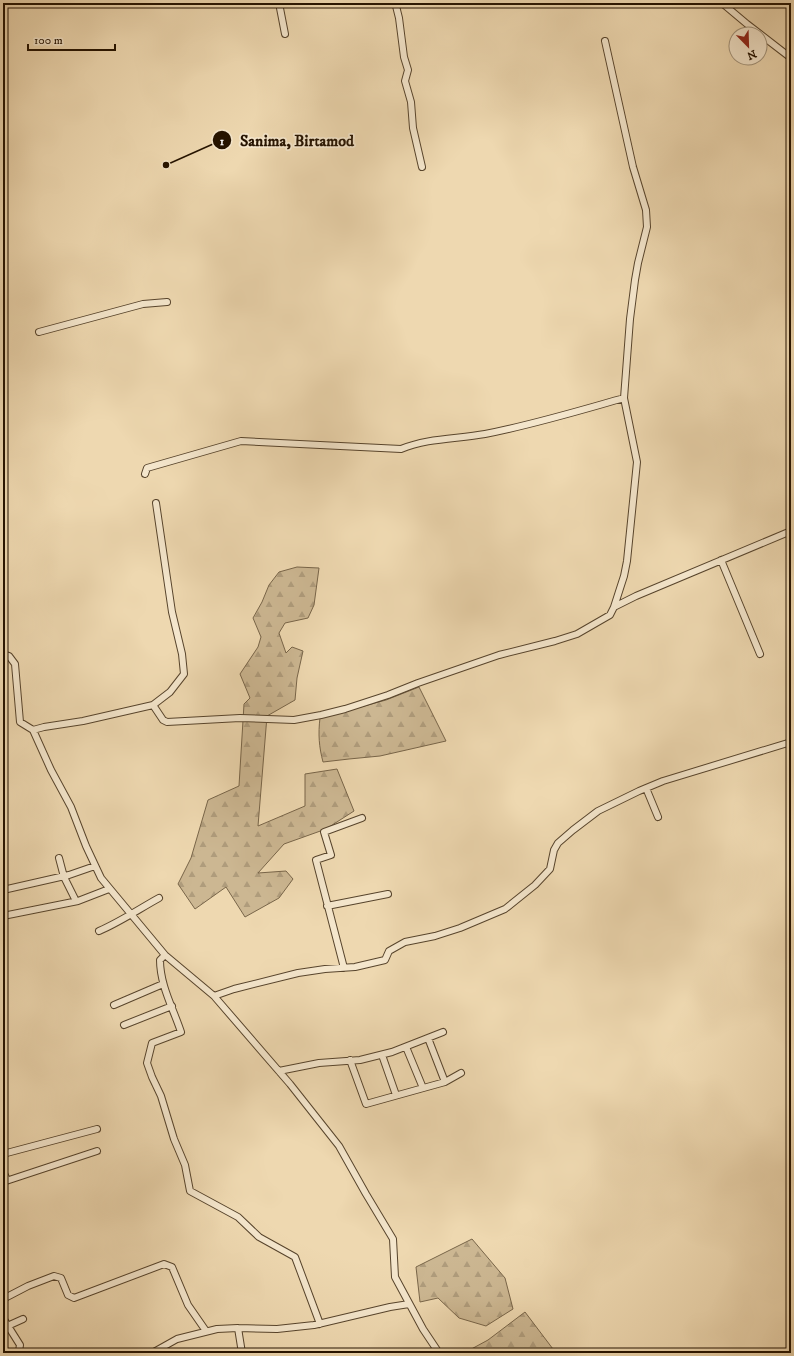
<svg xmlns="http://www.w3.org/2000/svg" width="794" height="1356" viewBox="0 0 794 1356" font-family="'IM FELL DW Pica',serif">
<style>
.forest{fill:url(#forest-firs);stroke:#786549}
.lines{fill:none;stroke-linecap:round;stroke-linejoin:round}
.minor-casing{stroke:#57442c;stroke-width:8}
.minor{stroke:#f4e6cc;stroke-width:6}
.leader{fill:none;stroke:#251300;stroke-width:1.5}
.callout-dot{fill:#251300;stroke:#f4e6cc;stroke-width:1.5}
.mark-label{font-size:12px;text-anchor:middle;font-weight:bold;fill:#fff}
.callout-label{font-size:16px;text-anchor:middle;font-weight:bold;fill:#251300;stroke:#f4e6cc;stroke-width:3.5;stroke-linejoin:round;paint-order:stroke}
</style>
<defs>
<pattern id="forest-firs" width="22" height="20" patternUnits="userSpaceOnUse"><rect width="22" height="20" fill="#ccb792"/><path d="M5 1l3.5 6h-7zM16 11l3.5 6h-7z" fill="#af9c7c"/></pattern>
</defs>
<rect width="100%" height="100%" fill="#eed8b0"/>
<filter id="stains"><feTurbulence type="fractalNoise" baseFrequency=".005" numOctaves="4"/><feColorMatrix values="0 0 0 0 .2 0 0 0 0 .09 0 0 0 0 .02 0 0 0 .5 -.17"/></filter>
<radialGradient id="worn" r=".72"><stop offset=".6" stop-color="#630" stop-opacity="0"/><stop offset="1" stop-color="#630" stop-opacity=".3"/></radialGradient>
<!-- forest -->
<path class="forest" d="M297,567L319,568L314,605L308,618L285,623L279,633L286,653L292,647L303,651L297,678L295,700L267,716L258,826L305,806V774L337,769L354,811L326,829L284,844L258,873L286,871L293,879L279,898L245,917L226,887L195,909L178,884L191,858L208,800L239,786L244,704L250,698L240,674L258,647L261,637L253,618L262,602L269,585L279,572Z
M419,687L446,741L380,756L349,759L323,762C319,747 318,734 320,718L386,700Z
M472,1239L505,1278L513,1309L486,1326L459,1318L438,1298L420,1302L416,1267Z
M525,1312L556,1353H464L488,1340Z"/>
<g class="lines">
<!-- minor casing -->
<g class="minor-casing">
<path id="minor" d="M279,3L285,34
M399,3L396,6L399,18L404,57L408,70L405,81L411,102L413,128L422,167
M722,3L747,24L791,58
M605,41L633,167L646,210L647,227L638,263L635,280L630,319L624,398
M39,332L143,304L167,302
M145,474L147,468L241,441L401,449C427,438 457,439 485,434C532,425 578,411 624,398L637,462L627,561L624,576L614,607
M721,560L760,654
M3,654L9,656L15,664L20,722L33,730L51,770L71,807L86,846L101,878L165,955L214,996L290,1084L339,1146L366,1194L393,1239L395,1277L423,1329L439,1353
M153,705L163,720L167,722L240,718L294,720L321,715L345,709L388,695L418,683L499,655L555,641L577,634L610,615L614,607L636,596L791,531
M33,730L44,727L83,721L153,705L170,692L184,674L182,654L172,612L156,503
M646,788L658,817
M59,858L64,877L76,901
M3,890L69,875L95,866
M327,906L388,894
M3,916L78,901L109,889
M99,931C120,922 139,909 159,898
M165,955L160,960C160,985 173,1008 181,1032L152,1043L147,1063L152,1077L161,1096L174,1139L185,1165L190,1191L238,1217L259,1237L295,1257L320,1324
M344,968L316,860L331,855L324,832L362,818
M214,996L234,989L298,973L325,969L355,967L385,960L389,951L405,942L435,936L460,928L505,909L535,885L550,869L554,850L558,843L573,830L598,811L639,791L663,781L791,742
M114,1005L163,984
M124,1025L172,1006
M428,1038L445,1082
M406,1047L423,1088
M382,1055L396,1095
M350,1060L366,1104L445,1082L461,1073
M279,1071L319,1063L360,1060L392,1052L443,1032
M3,1154L97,1129
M3,1171L7,1180
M3,1182L97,1151
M3,1299L28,1286L54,1276L61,1278L68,1295L74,1298L164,1264L172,1267L188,1305L206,1331
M3,1318L20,1345L19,1351L14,1353
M3,1328L23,1319
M238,1328L277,1329L314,1325L390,1307L409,1304
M152,1353L177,1339L217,1329L238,1328L242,1353"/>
</g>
<!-- minor -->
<use href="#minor" class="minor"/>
</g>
<!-- callouts -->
<path class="leader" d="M166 165L222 140"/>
<g class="callout-dot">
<circle cx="166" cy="165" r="4"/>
<circle cx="222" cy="140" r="10"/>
</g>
<g class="mark-label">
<text x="222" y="145">1</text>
</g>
<g class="callout-label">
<text x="297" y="146">Sanima, Birtamod</text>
</g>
<!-- margin -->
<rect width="794" height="1356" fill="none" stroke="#eed8b0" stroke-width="16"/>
<rect x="4" y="4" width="786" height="1348" fill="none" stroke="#251300" stroke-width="2"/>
<rect x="8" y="8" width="778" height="1340" fill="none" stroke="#251300"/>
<!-- north arrow -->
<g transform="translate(748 46) rotate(157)"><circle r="19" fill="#f4e6cc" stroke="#a1927a"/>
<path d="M0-3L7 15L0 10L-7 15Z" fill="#8f2418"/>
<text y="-6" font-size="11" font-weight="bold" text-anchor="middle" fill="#251300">N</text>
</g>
<!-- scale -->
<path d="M28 44v6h87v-6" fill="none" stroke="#251300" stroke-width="2"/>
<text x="34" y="44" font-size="12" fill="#251300" stroke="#f4e6cc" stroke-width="3" paint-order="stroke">100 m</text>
<rect width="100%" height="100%" filter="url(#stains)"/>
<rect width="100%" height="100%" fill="url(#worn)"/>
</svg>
